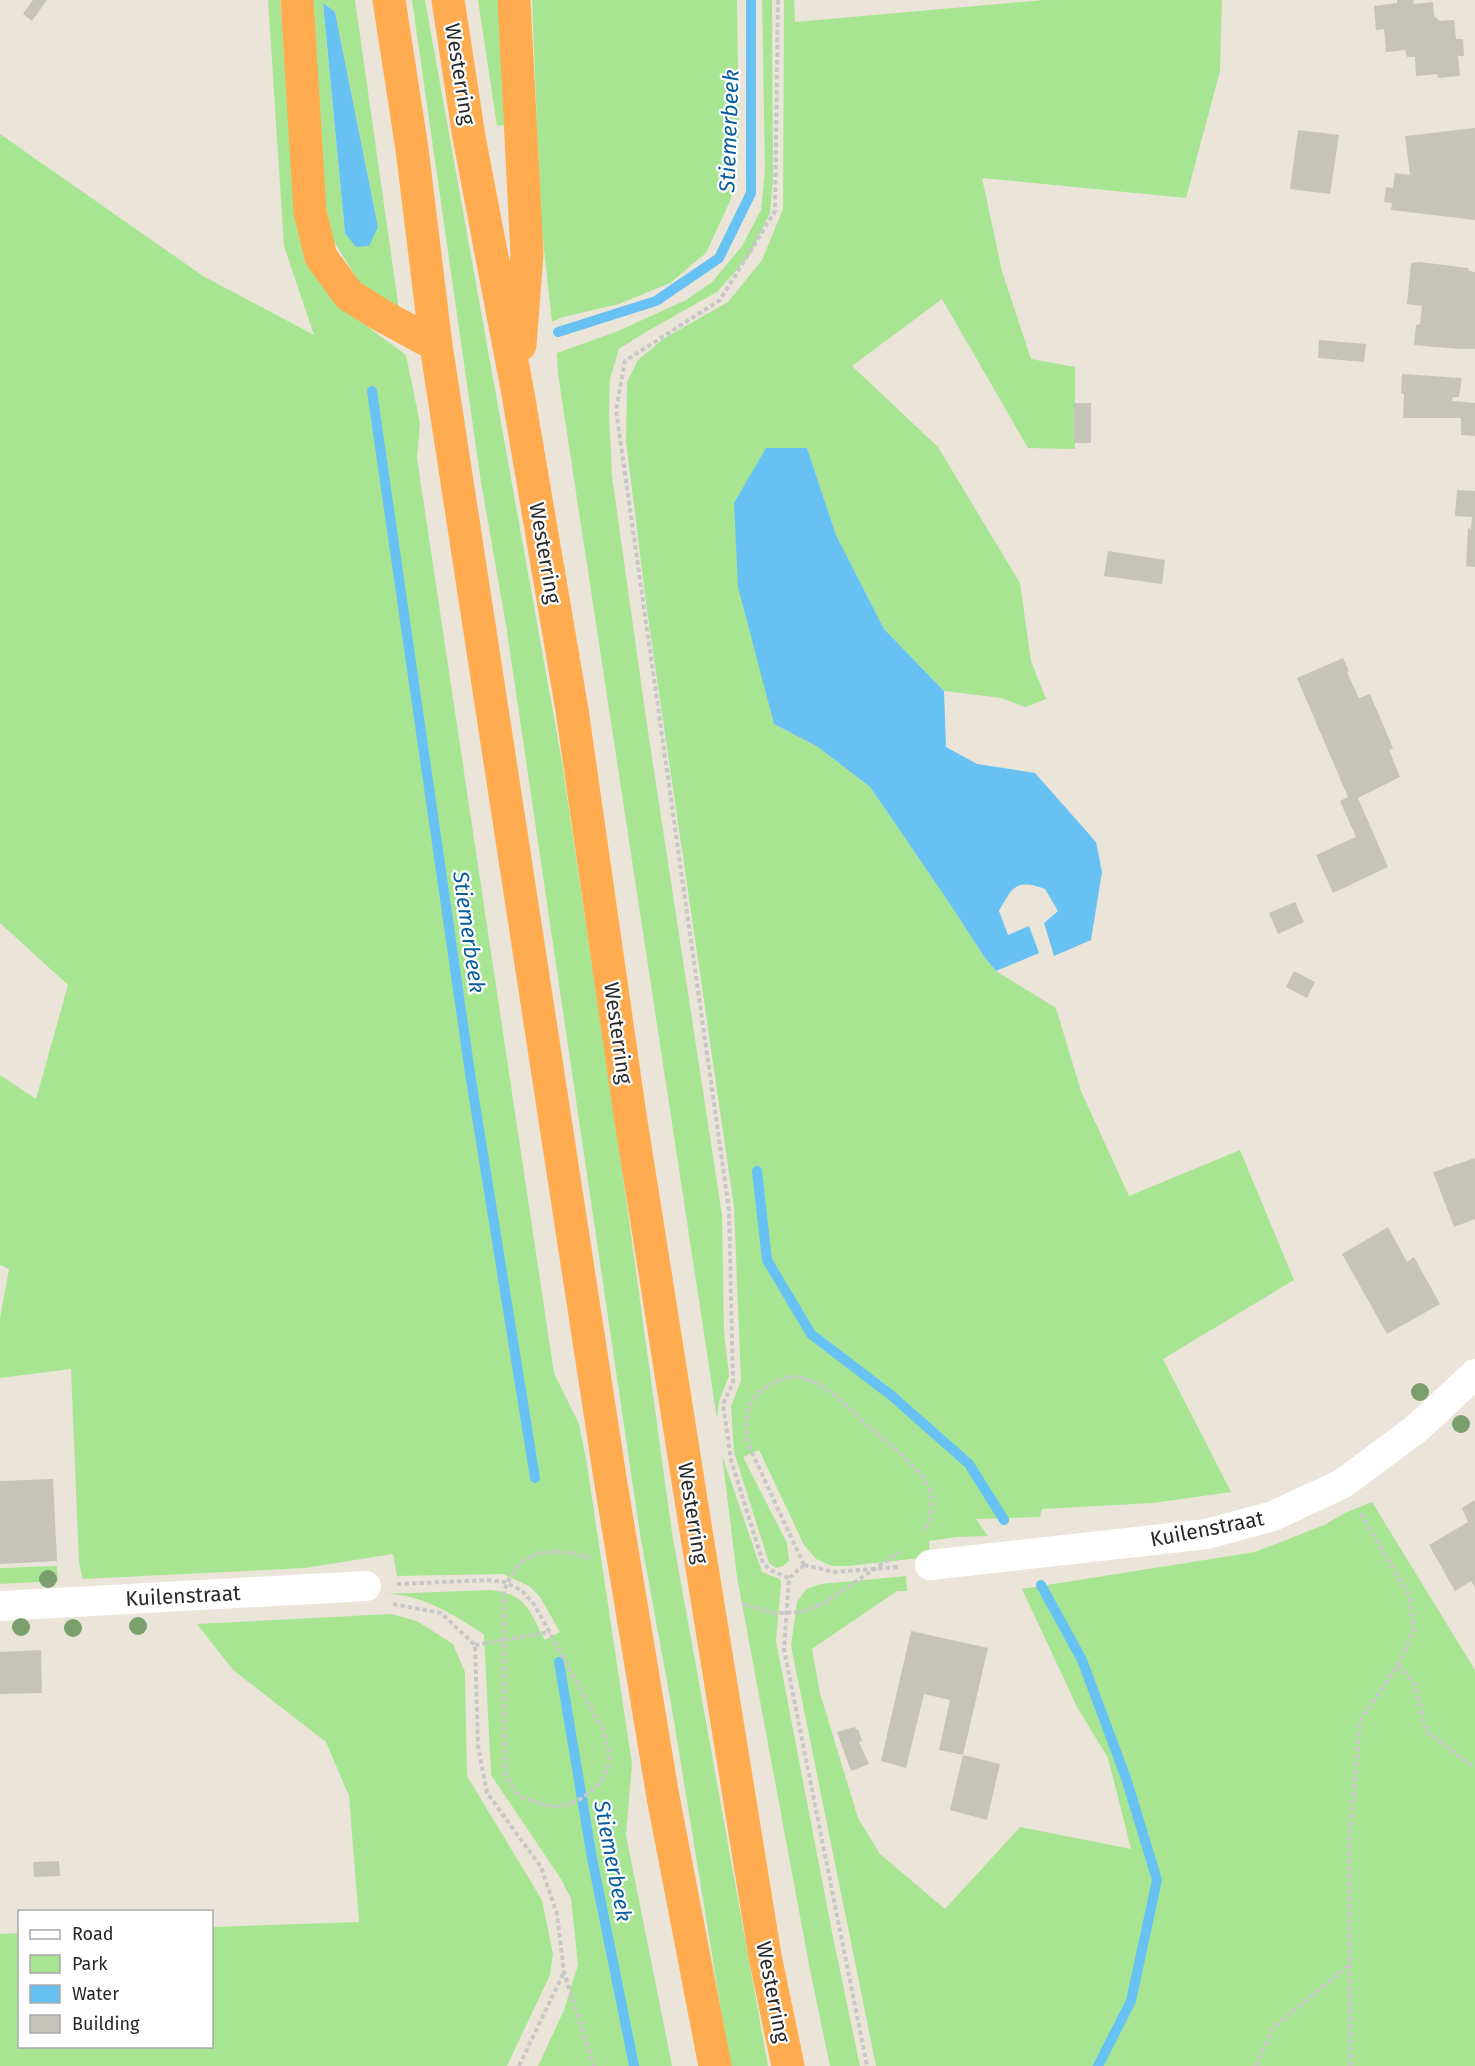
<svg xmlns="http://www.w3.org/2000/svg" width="1475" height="2066" viewBox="0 0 1475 2066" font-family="'Fira Sans',sans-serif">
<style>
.green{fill:#a8e593;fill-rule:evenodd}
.water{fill:#67c2f3}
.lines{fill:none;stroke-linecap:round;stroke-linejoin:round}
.stream{stroke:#67c2f3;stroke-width:10}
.building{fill:#c6c3b8}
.path{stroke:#c7c7c7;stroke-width:4;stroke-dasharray:4.5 3;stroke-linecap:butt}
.street{stroke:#fff;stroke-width:30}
.highway{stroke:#ffab50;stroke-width:33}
.tree{fill:#7ba06e}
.labels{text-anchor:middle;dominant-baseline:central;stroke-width:4.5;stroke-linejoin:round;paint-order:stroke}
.street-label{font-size:21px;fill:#282828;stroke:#fff}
.water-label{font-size:22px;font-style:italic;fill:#085d9c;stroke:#fff}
</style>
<rect width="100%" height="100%" fill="#ebe5d9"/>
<!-- green -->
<path class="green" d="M268,0H280L297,228L319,277L341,307L406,355L420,423L417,458L554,1373L579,1424L587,1465L632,1764L626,1835L672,2066H538L564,2010L578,1965L571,1899L561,1879L491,1775L484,1634C454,1615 420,1593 384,1594L491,1590C529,1595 529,1612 545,1640L560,1632L540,1597L529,1586L503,1574L397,1576L393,1554L305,1568L83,1579L79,1563L71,1369L0,1378V1318L9,1269L0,1265V1075L36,1099L68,985L0,923V134L203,276L314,335L284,246Z
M310,0H355L399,310L361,285L333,240L323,192ZM323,4L335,12L378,227L345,233Z
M412,0H425L562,762L620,1155L672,1533L768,2066H731L727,2047L672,1709L640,1534L506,625L481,482Z
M478,0H500L504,125L497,126Z
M532,0H737L739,133L731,199L706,253L670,283L619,304L563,317L552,322L541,222Z
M762,0H772L773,178L770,213L749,256L717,292L644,333L619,349L610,379L609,412L612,476L647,725L722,1215L724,1331L729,1376L719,1401L717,1419L558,374L557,353L618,331L686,300L712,282L742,246L761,210L765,171Z
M784,0H794L795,22L1044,0H1222L1220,71L1186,198L982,178L1002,271L1031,359L1075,367V449L1028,448L942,299L852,366L938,447L1020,583L1031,661L1046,699L1025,707L1001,698L944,691L884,629L836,535L807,448L774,724L818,747L870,787L948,901L985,958L996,971L1056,1008L1081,1091L1129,1196L1240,1150L1294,1280L1163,1359L1231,1492L1153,1503L1042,1509L1040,1517L976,1519L988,1536L957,1537L929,1541L930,1557L848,1566H832L816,1559L804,1545L759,1450L743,1457L787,1543L789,1561L783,1566L776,1568L769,1563L734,1452L731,1406L741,1381L734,1207L647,610L626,441L627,382L638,360L663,339L728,302L762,260L783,209Z
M722,1455L762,1572L780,1579L781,1584L776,1641L833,1937L860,2066H830L810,1970L737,1577Z
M1372,1502L1475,1670V2066H876L791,1646L797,1602L806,1589L821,1584L906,1576L907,1591H897L812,1649L820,1693L858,1818L880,1854L945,1909L1020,1827L1131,1849L1108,1758L1077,1707L1022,1589L1255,1552L1324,1525L1345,1513Z
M57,1566L58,1581L0,1584V1568Z
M391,1614L417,1621L453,1644L465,1672L467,1776L542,1900L553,1954L550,1975L507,2066H0V1934L19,1933L20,2046H212V1927L359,1922L349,1796L326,1742L233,1670L197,1624Z"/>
<!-- water -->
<path class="water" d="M323,3L335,12L378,227L369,246L356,247L345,233Z
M766,448H807L836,535L884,629L944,691L946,747L977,764L1035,773L1096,842L1102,872L1091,940L1054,956L1044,923L1058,911L1045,889C1016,879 1013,886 999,911L1008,935L1029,926L1039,953L996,971L985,958L948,901L870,787L818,747L774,724L738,587L734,503Z"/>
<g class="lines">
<!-- stream -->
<path class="stream" d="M558,332L656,301L719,258L751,193V0
M372,391L470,1073L535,1478
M757,1171L767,1260L811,1334L892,1396L969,1464L1004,1520
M1041,1585L1082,1660L1126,1778L1157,1880L1131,2001L1098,2066
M559,1662L592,1858L634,2066"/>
</g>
<!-- building -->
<path class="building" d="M33,0H47L32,21L23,14Z
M1397,0H1413L1414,4L1433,2L1434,16L1440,21L1454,20L1456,39H1463L1464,56H1458L1460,76L1438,78L1437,74L1416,76L1415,57H1407L1405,50L1386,52L1384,29L1376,30L1374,6L1397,3Z
M1475,128V220L1391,210L1392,203L1384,202L1386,187L1393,188L1395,173L1410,175L1405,136Z
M1298,130L1339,135L1330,194L1290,189Z
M1420,262L1468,268L1469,271L1475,272V349H1459L1414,345L1416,325L1420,324L1422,306L1407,304L1411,263Z
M1319,340L1366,344L1364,362L1318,358Z
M1402,374L1462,378L1459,397H1453L1452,401L1475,403V436L1461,435V418H1403L1404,394L1401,393Z
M1074,403H1091V443H1074Z
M1457,490L1475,491V567L1466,566L1468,528L1471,529L1472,517L1455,516Z
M1108,551L1165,560L1162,584L1104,576Z
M1343,658L1349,671L1347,672L1359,698L1370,694L1393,748L1389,750L1400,777L1358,798L1388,867L1333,893L1316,855L1356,837L1340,801L1348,797L1297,678Z
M1295,902L1304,922L1278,934L1269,913Z
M1294,971L1315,982L1307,998L1286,987Z
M1475,1158V1219L1454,1227L1433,1172Z
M1388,1227L1407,1262L1414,1257L1440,1304L1387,1334L1342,1254Z
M53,1479L57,1561L0,1564V1481Z
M1475,1500V1587L1471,1581L1455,1591L1429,1545L1468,1522L1462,1508Z
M911,1631L988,1648L963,1755L1000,1764L987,1820L950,1810L963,1755L939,1750L950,1700L924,1694L906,1768L881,1761Z
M41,1650L42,1693L0,1694V1652Z
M855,1727L856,1730L858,1729L862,1741L859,1742L869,1764L851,1771L837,1732Z
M59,1861L60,1876L34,1877L33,1862Z"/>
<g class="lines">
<!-- path -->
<path class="path" d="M778,0L775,211L720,300L625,361L616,410L729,1210L733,1383L723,1404L731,1460L763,1563L772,1571L789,1578
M804,1565L748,1444C745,1424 745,1403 762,1390C771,1383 786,1376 796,1377C808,1378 821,1385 830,1392C842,1400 853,1412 864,1423C881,1437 917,1465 927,1484C935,1500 932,1518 924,1532
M804,1565L789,1578L784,1649L867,2066
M804,1565L835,1572L898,1567
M397,1584L487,1580L504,1582L521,1590L534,1604L603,1730C606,1739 609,1748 609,1757C608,1783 584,1802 560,1806C551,1808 541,1804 533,1801C527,1799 521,1797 517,1793C511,1787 508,1780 505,1773L504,1591C507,1584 510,1576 515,1570C532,1546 565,1550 589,1558
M393,1604L441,1613L475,1645L478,1746L487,1793L541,1867L557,1914L564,1972L594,2066
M743,1604L774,1613L802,1612L824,1603L900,1552
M475,1645L550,1632
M1398,1665L1415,1685L1426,1731L1475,1768
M519,2066L564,1972
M1256,2066L1273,2028L1350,1964
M1351,2066L1349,1844L1360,1721L1398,1665L1414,1630L1409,1595L1359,1511"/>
<!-- street -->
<path class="street" d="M930,1565L1207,1534L1273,1516L1342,1484L1416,1429L1475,1374
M0,1606L366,1586"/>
<!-- highway -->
<path class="highway" d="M297,0L310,212L321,257L349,295L379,314L436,345
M389,0L412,149L436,345L611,1484L663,1797L715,2066
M448,0L469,137L517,388L572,710L630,1115L692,1506L765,1956L788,2066
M514,0L527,254L520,345"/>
</g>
<!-- trees -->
<g class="tree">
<circle cx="1420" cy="1392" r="9"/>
<circle cx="1461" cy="1424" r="9"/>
<circle cx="48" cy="1579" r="9"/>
<circle cx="138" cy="1626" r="9"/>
<circle cx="21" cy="1627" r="9"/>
<circle cx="73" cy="1628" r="9"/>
</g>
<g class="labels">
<!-- street labels -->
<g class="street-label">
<text transform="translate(460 74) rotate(81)">Westerring</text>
<text transform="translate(545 553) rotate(80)">Westerring</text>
<text transform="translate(618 1033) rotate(82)">Westerring</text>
<text transform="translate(693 1513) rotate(81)">Westerring</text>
<text transform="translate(1207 1529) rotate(-11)">Kuilenstraat</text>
<text transform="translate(183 1596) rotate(-3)">Kuilenstraat</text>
<text transform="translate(773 1992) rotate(79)">Westerring</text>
</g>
<!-- water labels -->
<g class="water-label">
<text transform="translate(729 131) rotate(-88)">Stiemerbeek</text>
<text transform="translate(469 932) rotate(82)">Stiemerbeek</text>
<text transform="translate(613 1861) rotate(79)">Stiemerbeek</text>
</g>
</g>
<!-- legend -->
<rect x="18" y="1910" width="195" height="138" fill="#ffffff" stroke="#a9a9a9" stroke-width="1.5"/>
<rect x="30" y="1930" width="30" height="9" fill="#ffffff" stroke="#a9a9a9" stroke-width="1.5"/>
<text x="72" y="1940" font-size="18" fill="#282828">Road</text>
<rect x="30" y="1955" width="30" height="18" fill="#a8e593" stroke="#a9a9a9" stroke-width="1.5"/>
<text x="72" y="1970" font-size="18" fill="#282828">Park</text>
<rect x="30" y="1985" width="30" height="18" fill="#67c2f3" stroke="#a9a9a9" stroke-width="1.5"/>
<text x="72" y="2000" font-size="18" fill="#282828">Water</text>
<rect x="30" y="2015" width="30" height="18" fill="#c6c3b8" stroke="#a9a9a9" stroke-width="1.5"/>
<text x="72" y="2030" font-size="18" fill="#282828">Building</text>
</svg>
